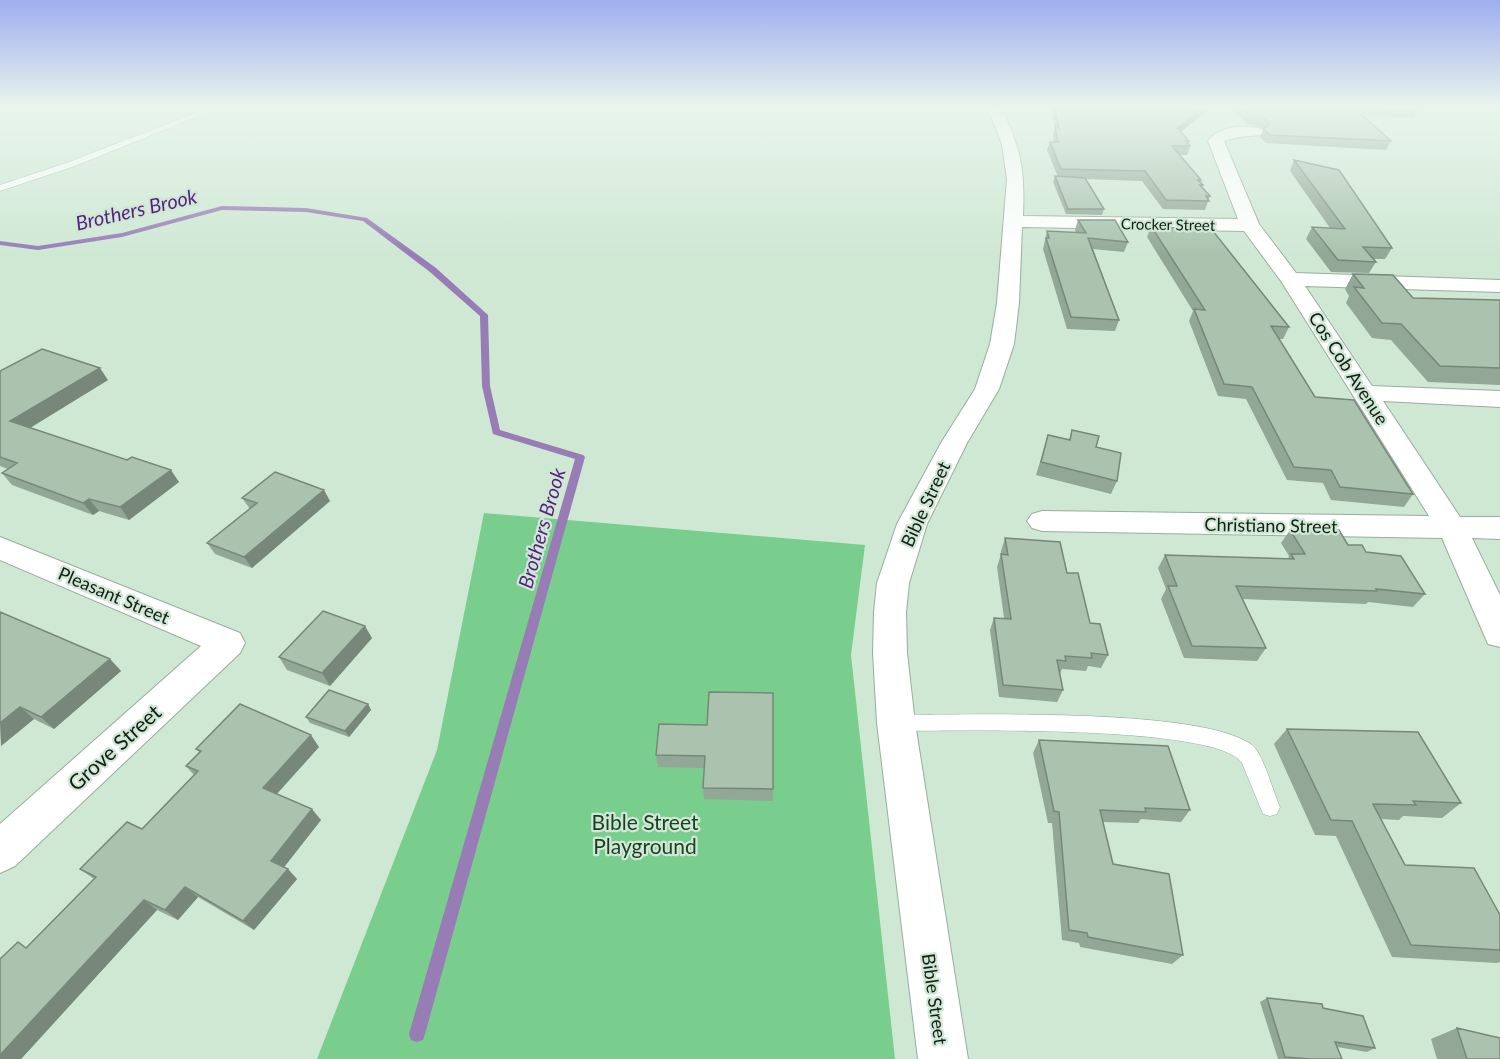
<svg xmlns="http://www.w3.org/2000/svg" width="1500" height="1059" viewBox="0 0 1500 1059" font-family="Lato,sans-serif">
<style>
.green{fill:#79ce8e}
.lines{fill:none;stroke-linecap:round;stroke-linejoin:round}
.stream{fill:#977cb6;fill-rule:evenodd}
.lane-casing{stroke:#96ae9b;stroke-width:1}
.street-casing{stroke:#96ae9b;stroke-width:2}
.lane{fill:#fff;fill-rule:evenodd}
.street{fill:#fff;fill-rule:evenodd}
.wall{fill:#92a796}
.shaded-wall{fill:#77887a}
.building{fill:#aac2ae;stroke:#77887a;stroke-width:1.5}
.labels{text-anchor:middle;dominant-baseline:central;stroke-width:4.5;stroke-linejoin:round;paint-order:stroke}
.far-street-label{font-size:15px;fill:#141d16;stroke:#cfe8d4}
.street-label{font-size:18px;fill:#141d16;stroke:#cfe8d4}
.water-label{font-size:20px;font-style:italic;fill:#581f82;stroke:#cfe8d4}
.near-street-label{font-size:21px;fill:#141d16;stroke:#cfe8d4}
.near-park-label{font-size:21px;fill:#1a3f24;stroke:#cfe8d4}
</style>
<rect width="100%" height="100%" fill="#cfe8d4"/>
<!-- green -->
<path class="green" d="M484,513L865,545L851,655L895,1059H317L437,750Z"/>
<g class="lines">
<!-- stream -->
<path class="stream" d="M222,206L306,208L367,218L436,268L488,315L490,386L500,430L583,455L585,457L425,1034L423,1040L417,1042L411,1040L409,1034L575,459L493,434L482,386L480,316L430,272L363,221L306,212L222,210L122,237L38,250L0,245V241L38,246L122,233Z"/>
<!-- lane casing -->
<g class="lane-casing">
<path id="lane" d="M211,107H221L75,166L0,191V185L69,162Z
M896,715C966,715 1202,707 1252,745C1264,755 1273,792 1280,807L1277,814L1270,816L1263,814L1242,763C1217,724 949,731 896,731L889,729L887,723L889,717Z"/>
</g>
<!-- street casing -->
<g class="street-casing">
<path id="street" d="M987,107H1001C1021,150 1025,168 1023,216L1238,219L1208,141C1219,126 1245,124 1262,129L1264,132L1262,135L1238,137L1224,141L1259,224L1296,273L1500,280V292L1305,286L1372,386L1500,391V407L1383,401L1460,517H1500V539L1472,538L1500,595V647L1488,644L1442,538L1042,531L1032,528L1027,521L1032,514L1042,511L1429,516L1281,281L1244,231L1022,227L1019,303L1014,344L999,389L967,443L927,524L909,583L906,612L907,653L915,723L968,1059H918L877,723L873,653L874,612L877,583L897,524L941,443L975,389L990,344L997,303L1007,179L1002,144Z
M0,537L240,633L245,643L240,653L15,866L0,873V824L201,646L0,560Z"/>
</g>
<!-- lane -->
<use href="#lane" class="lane"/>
<!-- street -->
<use href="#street" class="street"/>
</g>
<!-- wall -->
<path class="wall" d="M1052,107H1212L1180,132L1189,141L1188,143L1190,146L1187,155H1180L1201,180L1200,182L1203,185L1202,187L1210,196L1205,210L1163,209L1142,181L1085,179L1104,209L1102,215L1066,214L1053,182L1055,176L1058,177L1047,150L1050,142H1054L1053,136L1055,128L1051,111Z
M1229,107H1414L1418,110L1414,118L1365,117L1391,141L1386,150L1266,143L1260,137L1264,128L1247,124Z
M1294,160L1392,248L1385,259H1373L1376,262L1369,273L1331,272L1306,239L1312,227L1330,228L1290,171Z
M1078,220L1128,242L1124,252L1093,249L1119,320L1115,331L1067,329L1043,249L1047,231L1076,233L1075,230Z
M1151,226L1289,327L1283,339H1279L1315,397L1413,494L1404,507L1331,500L1323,483L1287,480L1246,399L1218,396L1189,321L1193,311L1147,237Z
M1353,274L1413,298L1500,300V385L1428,382L1391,340L1372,338L1346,303L1349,296L1345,289Z
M0,371L108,380L30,428L179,482L129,520L99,511L93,515L12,485L2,473L8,469L0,466Z
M1072,430L1096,447L1117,481L1111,494L1036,475L1048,435L1069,440Z
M242,498L330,501L252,568L215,554L207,543L250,509Z
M1290,530L1348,545L1366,552L1425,594L1413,607L1368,602L1366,604L1243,599L1266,648L1257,661L1184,658L1161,599L1166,589L1158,568L1165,555L1288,559L1289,556L1281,543Z
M1005,538L1067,573L1090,623L1108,655L1101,668L1088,666L1086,671L1062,669L1060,674L1063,690L1057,702L999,697L990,630L994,618H1004L997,567L1001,554V551Z
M0,612L110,659L121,671L54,729L34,719L1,746Z
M372,638L330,686L287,670L279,657Z
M368,704L371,710L349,737L310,723L306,717Z
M659,724L773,789V801L704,799L703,788L705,768L658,767L656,755Z
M1287,729L1461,803L1442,818L1403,816L1399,820L1381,819L1405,865L1500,915V962L1497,963L1392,957L1336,836L1315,835L1274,744Z
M1039,740L1190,810L1181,822L1141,819L1138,823L1103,822L1113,864L1183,955L1172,964L1080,947L1079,943L1062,940L1052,823H1048L1033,753Z
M319,747L277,794L321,820L284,867L297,879L254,930L198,897L178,920L157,910L21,1059H0L27,947L94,879L80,869L142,829L194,775L186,766L199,752L196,749Z
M1267,998L1323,1008L1375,1048L1367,1052L1337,1047L1342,1059H1278L1260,1002Z
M1457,1028L1500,1059H1437L1431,1039Z"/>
<!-- shaded-wall -->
<path class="shaded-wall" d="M1204,107H1212L1174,137L1177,128Z
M100,368L108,380L20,434L10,421Z
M171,470L179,482L129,520L120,507Z
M324,490L330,501L252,568L244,557Z
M89,499L99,511L93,515L83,503Z
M365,626L372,638L330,686L322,673Z
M110,659L121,671L54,729L41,717Z
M368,704L371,710L349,737L345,731Z
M20,707L34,719L1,746L0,723Z
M311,735L319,747L272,799L263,788Z
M312,809L321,820L281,871L271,861Z
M288,869L297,879L254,930L243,921Z
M185,887L198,897L178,920L165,910Z
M144,900L157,910L21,1059H0V1055Z"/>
<!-- building -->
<path class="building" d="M1054,107H1204L1177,128L1189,141H1186L1190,146H1172L1201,180H1198L1203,185H1200L1210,196H1206L1209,201L1166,200L1145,171L1061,169L1050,142H1058L1055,127L1059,128Z
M1241,107H1414L1418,110L1355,109L1391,141L1270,135L1263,129L1269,125L1267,119L1250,116Z
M1294,160L1339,170L1392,248L1363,247L1376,262L1338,260L1312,227L1345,229Z
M1055,176L1085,178L1104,209H1068Z
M1078,220H1115L1128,242L1088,238L1119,320L1071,317L1046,238H1049L1047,231L1086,233Z
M1151,226L1213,231L1289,327L1271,326L1315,397L1354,400L1413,494L1340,487L1331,470L1294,467L1252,387L1224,384L1194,309L1205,310Z
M1353,274L1393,275L1413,298L1500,300V368L1440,366L1401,324L1382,323L1354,287L1364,288Z
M42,349L100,368L10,421L127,460L132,457L171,470L120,507L89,499L83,503L2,473L17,463L0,457V371Z
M1072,430L1099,436L1096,447L1121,453L1117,481L1041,462L1048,435L1070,440Z
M275,472L324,490L244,557L207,543L257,503L242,498Z
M1290,530H1339L1348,545H1362L1366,552L1401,556L1425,594L1376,589L1377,591L1236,586L1266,648L1192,646L1168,586H1177L1165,555L1294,559L1291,554H1305Z
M1005,538L1060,542L1067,573H1078L1090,623L1100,624L1108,655L1091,653L1092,658L1065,656L1066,661L1057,660L1063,690L1003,685L994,618L1011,619L1001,554L1008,555Z
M323,611L365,626L322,673L279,657Z
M0,612L110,659L41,717L20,707L0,723Z
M329,690L368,704L345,731L306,717Z
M709,692L773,693V789L703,788L705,756L656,755L659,724L707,725Z
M240,704L311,735L263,788L312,809L271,861L288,869L243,921L185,887L165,910L144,900L0,1055V959L18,942L26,948L96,877L80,869L127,822L142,829L198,771L186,766L201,751L196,749Z
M1287,729L1418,732L1461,803L1413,801L1416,805L1373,804L1405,865L1474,868L1500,915V950L1411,945L1352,821L1331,820Z
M1039,740L1168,746L1190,810L1145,808L1146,812L1100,810L1113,864L1169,874L1183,955L1088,937L1087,933L1069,930L1059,812L1054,811Z
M1267,998L1322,1004L1323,1008L1363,1016L1375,1048L1335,1042L1342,1059H1310L1285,1057Z
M1457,1028L1500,1038V1059H1467Z"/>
<!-- sky -->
<linearGradient id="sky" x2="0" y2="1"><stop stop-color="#9eaef0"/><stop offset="0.42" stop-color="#e9f5ec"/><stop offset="1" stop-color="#e9f5ec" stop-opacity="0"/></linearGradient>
<rect width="1500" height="255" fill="url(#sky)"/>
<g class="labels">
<!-- far-street labels -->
<g class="far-street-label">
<text transform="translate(1168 224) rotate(1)">Crocker Street</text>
</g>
<!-- street labels -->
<g class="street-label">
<text transform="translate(1349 368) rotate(57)">Cos Cob Avenue</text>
<text transform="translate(925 504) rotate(-65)">Bible Street</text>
<text transform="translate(1271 525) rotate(1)">Christiano Street</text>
<text transform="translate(114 595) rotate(23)">Pleasant Street</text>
<text transform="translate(935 999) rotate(82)">Bible Street</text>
</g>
<!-- water labels -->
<g class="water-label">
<text transform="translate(136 209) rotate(-13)">Brothers Brook</text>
<text transform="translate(541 528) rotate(-74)">Brothers Brook</text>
</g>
<!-- near-street labels -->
<g class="near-street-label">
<text transform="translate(114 747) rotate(-42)">Grove Street</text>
</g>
<!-- near-park labels -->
<g class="near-park-label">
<text x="645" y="821">Bible Street<tspan x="645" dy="24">Playground</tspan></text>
</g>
</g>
</svg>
